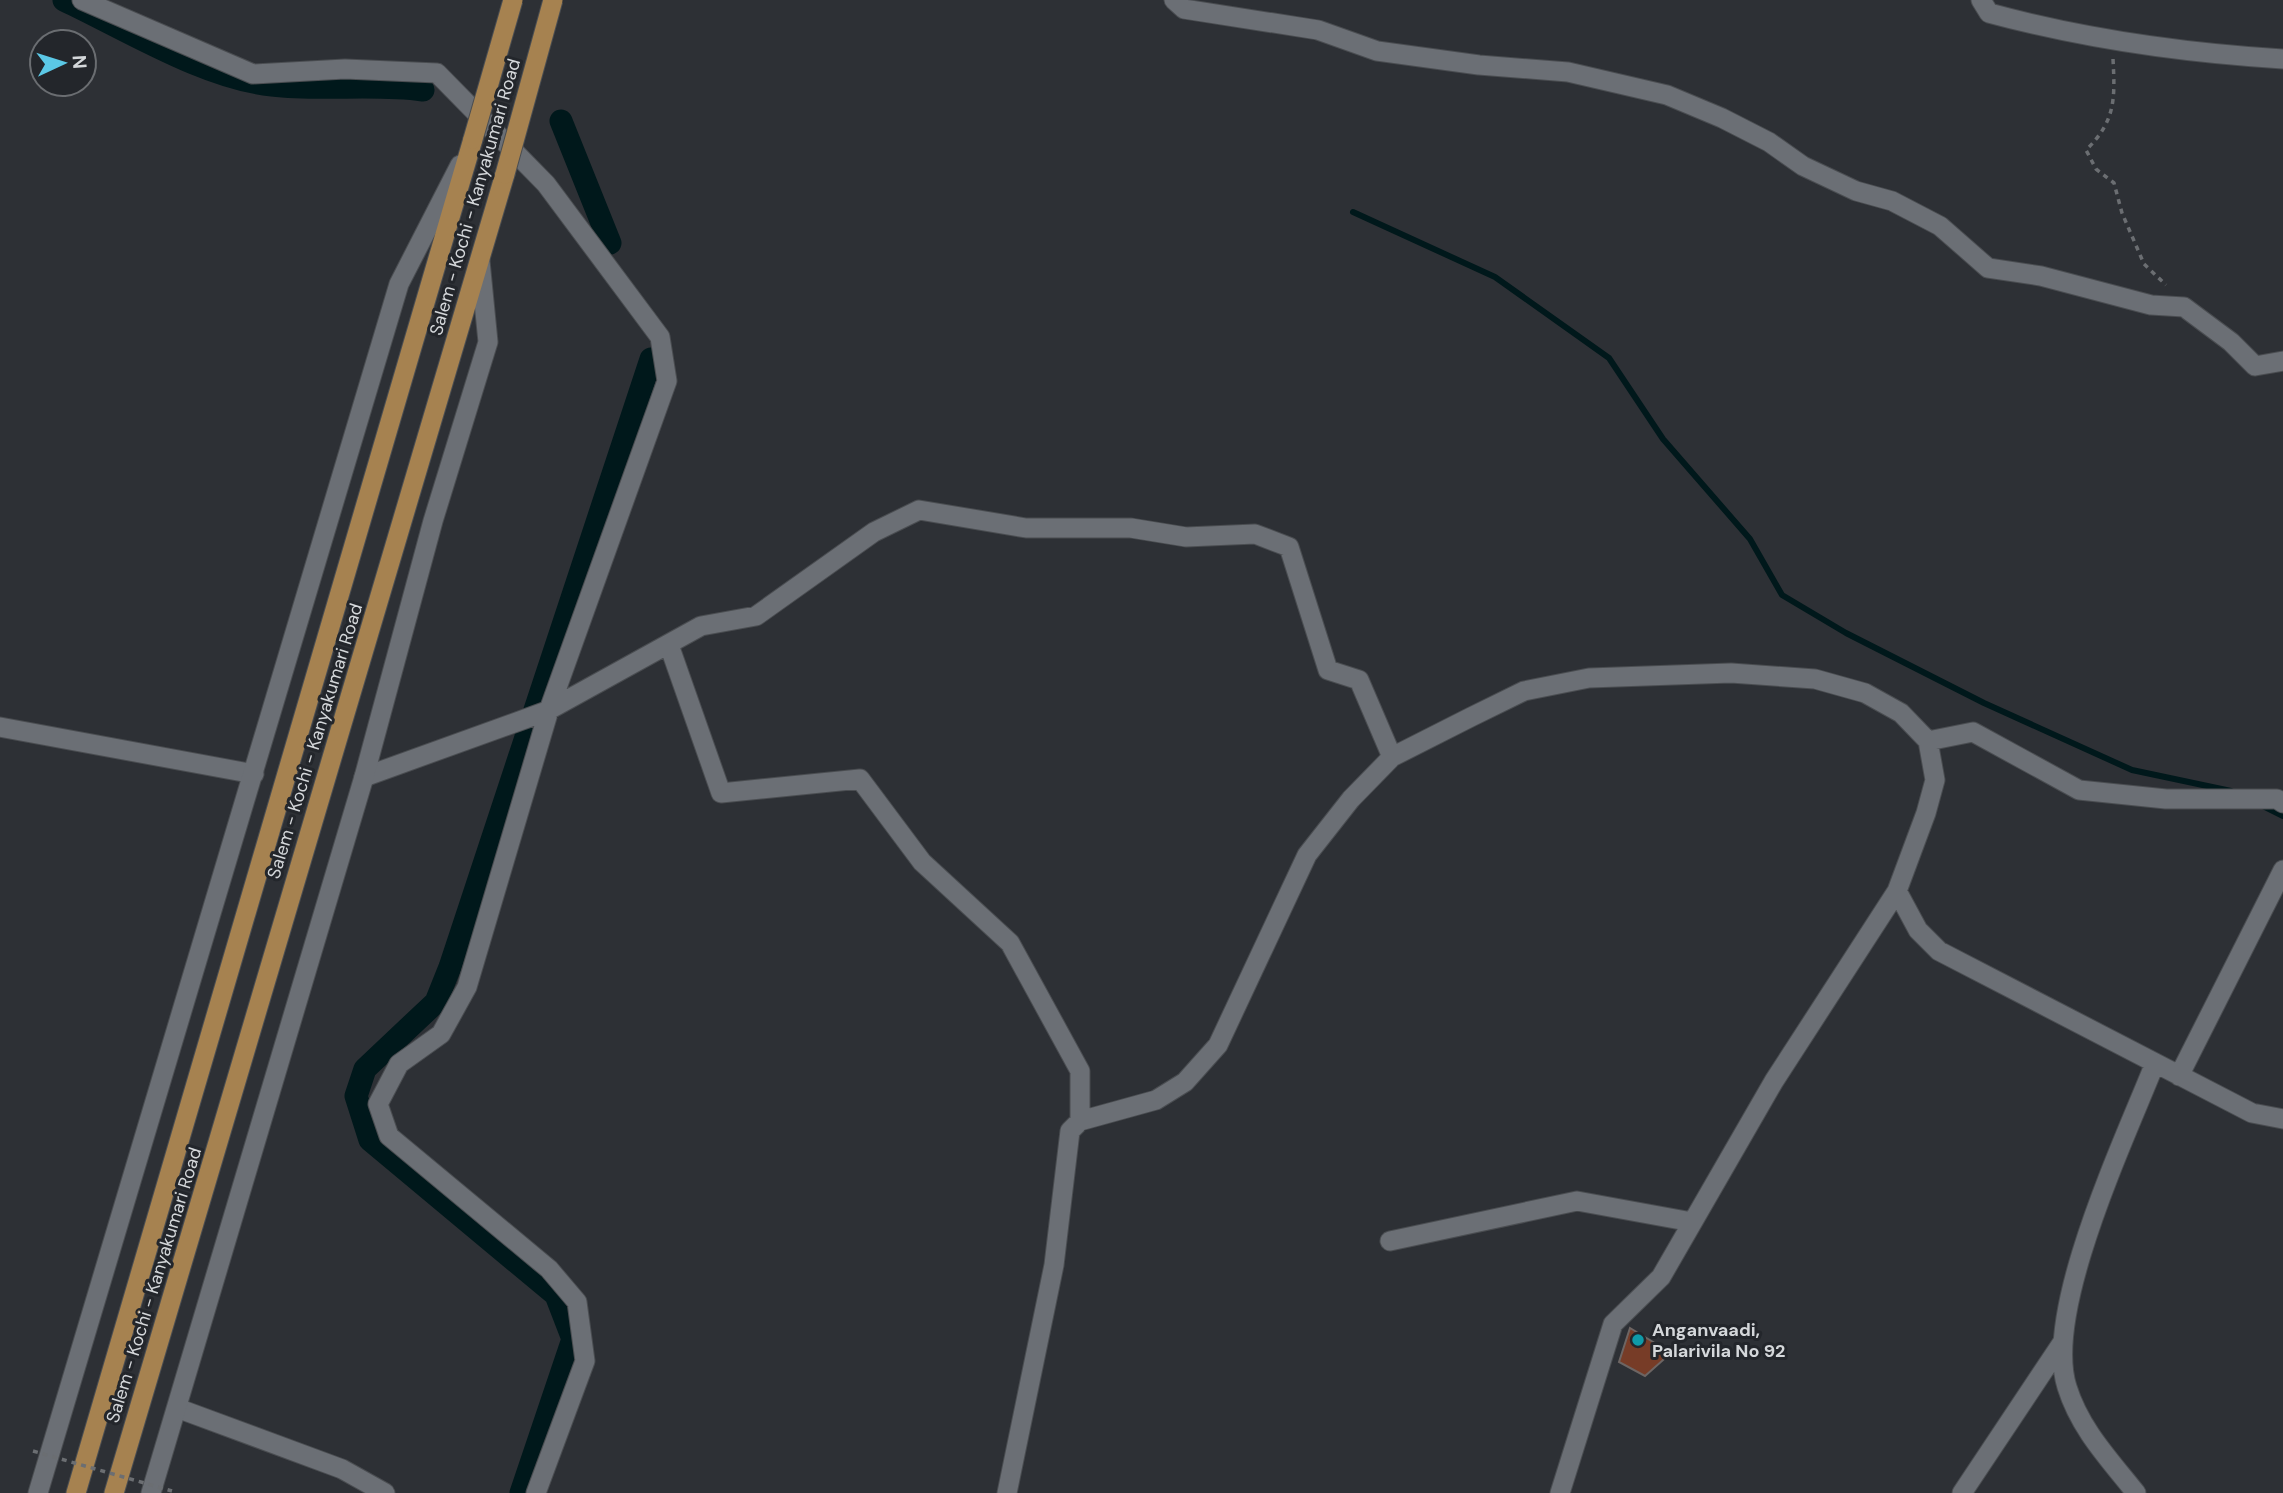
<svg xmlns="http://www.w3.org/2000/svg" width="2283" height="1493" viewBox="0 0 2283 1493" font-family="'DM Sans',sans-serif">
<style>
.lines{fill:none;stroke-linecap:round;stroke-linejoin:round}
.stream{stroke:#00181b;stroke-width:6}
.canal{stroke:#00181b;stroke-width:23}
.building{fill:#773c27;stroke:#6d6563;stroke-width:2}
.minor-casing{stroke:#4a4d51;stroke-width:21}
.tertiary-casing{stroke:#4a4d51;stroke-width:21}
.trunk-casing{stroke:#4a4d51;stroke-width:21}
.path{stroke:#6b6e72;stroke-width:3.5;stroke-dasharray:5 5;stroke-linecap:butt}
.minor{stroke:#6b6f75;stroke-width:19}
.tertiary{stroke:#6b6f75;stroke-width:19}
.trunk{stroke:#a68250;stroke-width:19}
.trunk-bridge-casing{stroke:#4a4d51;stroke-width:21;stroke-linecap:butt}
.path-bridge{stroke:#6b6e72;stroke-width:3.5;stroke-dasharray:5 5;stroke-linecap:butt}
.trunk-bridge{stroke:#a68250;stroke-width:19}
.culture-dot{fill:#0f9aa8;stroke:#23262b;stroke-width:2.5}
.labels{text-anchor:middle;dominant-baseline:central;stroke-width:6;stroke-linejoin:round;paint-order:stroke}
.street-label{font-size:18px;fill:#d4d7da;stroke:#23262b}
.poi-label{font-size:18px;font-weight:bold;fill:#d4d7da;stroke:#23262b;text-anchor:start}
</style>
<rect width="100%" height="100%" fill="#2d3035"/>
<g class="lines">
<!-- stream -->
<path class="stream" d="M1353,212L1495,277L1609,358L1663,439L1750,539L1782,595L1846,633L1984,703L2132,770L2231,791
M2263,806L2283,816"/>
<!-- canal -->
<path class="canal" d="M64,0C126,29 204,78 272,85C322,91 373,83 423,90
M561,121L610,243
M521,1493L573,1339L556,1295L370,1140L356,1096L365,1069L436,1002L450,967L651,359"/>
</g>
<!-- building -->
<path class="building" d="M1630,1328L1671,1353L1645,1376L1619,1362Z"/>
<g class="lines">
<!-- minor casing -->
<g class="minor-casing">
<path id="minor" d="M82,0L253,74L345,69L437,73L546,184L660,337L667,381L549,710L467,987L441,1034L399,1064L378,1104L389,1136L549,1269L577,1302L585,1361L536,1493
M1174,0L1184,9L1318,30L1377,51L1479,65L1568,72L1667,95L1722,118L1769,142L1803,166L1856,191L1892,201L1940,226L1988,268L2041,276L2151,305L2184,307L2231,342L2255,366L2283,361
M1981,0L1989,13C2085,39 2184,53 2283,59
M669,645L721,793L860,779L922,862L1010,943L1080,1071V1121
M0,727L254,774
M1928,741L1973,732L2079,790L2166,799H2277L2283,803
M364,777L547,711L701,626L756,616L874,532L919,510L1026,528H1131L1186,537L1255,534L1289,547L1328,670L1359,680L1392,757
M1897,891L1918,930L1939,951L2252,1113L2283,1119
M2179,1076L2283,870
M1390,1241L1577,1201L1692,1222
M177,1408L342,1469L385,1493
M1007,1493L1054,1265L1070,1131L1080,1121L1156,1100L1185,1082L1218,1045L1307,855L1351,799L1392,757L1471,717L1524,691L1589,678L1731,673L1815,679L1865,693L1901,713L1928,741L1935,780L1926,813L1897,891L1774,1081L1661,1277L1613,1324L1560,1493
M1962,1493L2062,1343
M2136,1493C2109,1459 2080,1429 2067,1387C2043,1311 2125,1139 2155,1063"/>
</g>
<!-- tertiary casing -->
<g class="tertiary-casing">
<path id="tertiary" d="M38,1493L399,284L460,165
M151,1493L364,777L433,521L488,342L480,261"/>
</g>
<!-- trunk casing -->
<g class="trunk-casing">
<path id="trunk" d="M76,1493L473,139
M114,1493L505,174"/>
</g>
<!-- path -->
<path class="path" d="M2113,59C2115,98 2116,121 2086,150L2096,169L2114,183L2122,213L2144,264L2166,285"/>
<!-- minor -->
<use href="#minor" class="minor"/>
<!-- tertiary -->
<use href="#tertiary" class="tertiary"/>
<!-- trunk -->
<use href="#trunk" class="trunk"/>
<!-- trunk-bridge casing -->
<g class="trunk-bridge-casing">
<path id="trunk-bridge" d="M473,139L513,0
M505,174L553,0"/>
</g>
<!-- path-bridge -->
<path class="path-bridge" d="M33,1451L172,1491"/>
<!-- trunk-bridge -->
<use href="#trunk-bridge" class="trunk-bridge"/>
</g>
<!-- markers -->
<circle class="culture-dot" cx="1638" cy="1340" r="7"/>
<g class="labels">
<!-- street labels -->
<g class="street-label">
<text transform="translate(475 197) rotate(-74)">Salem - Kochi - Kanyakumari Road</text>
<text transform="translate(315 741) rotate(-73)">Salem - Kochi - Kanyakumari Road</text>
<text transform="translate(154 1285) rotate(-73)">Salem - Kochi - Kanyakumari Road</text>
</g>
<!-- poi labels -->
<g class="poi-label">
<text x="1652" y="1330">Anganvaadi,<tspan x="1652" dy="21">Palarivila No 92</tspan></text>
</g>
</g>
<!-- north arrow -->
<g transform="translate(63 63) rotate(86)"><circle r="33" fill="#23262b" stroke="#6a6d71" stroke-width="2"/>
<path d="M0-5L12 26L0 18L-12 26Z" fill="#5bc8e6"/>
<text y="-10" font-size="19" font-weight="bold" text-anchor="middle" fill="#d4d7da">N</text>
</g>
</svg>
